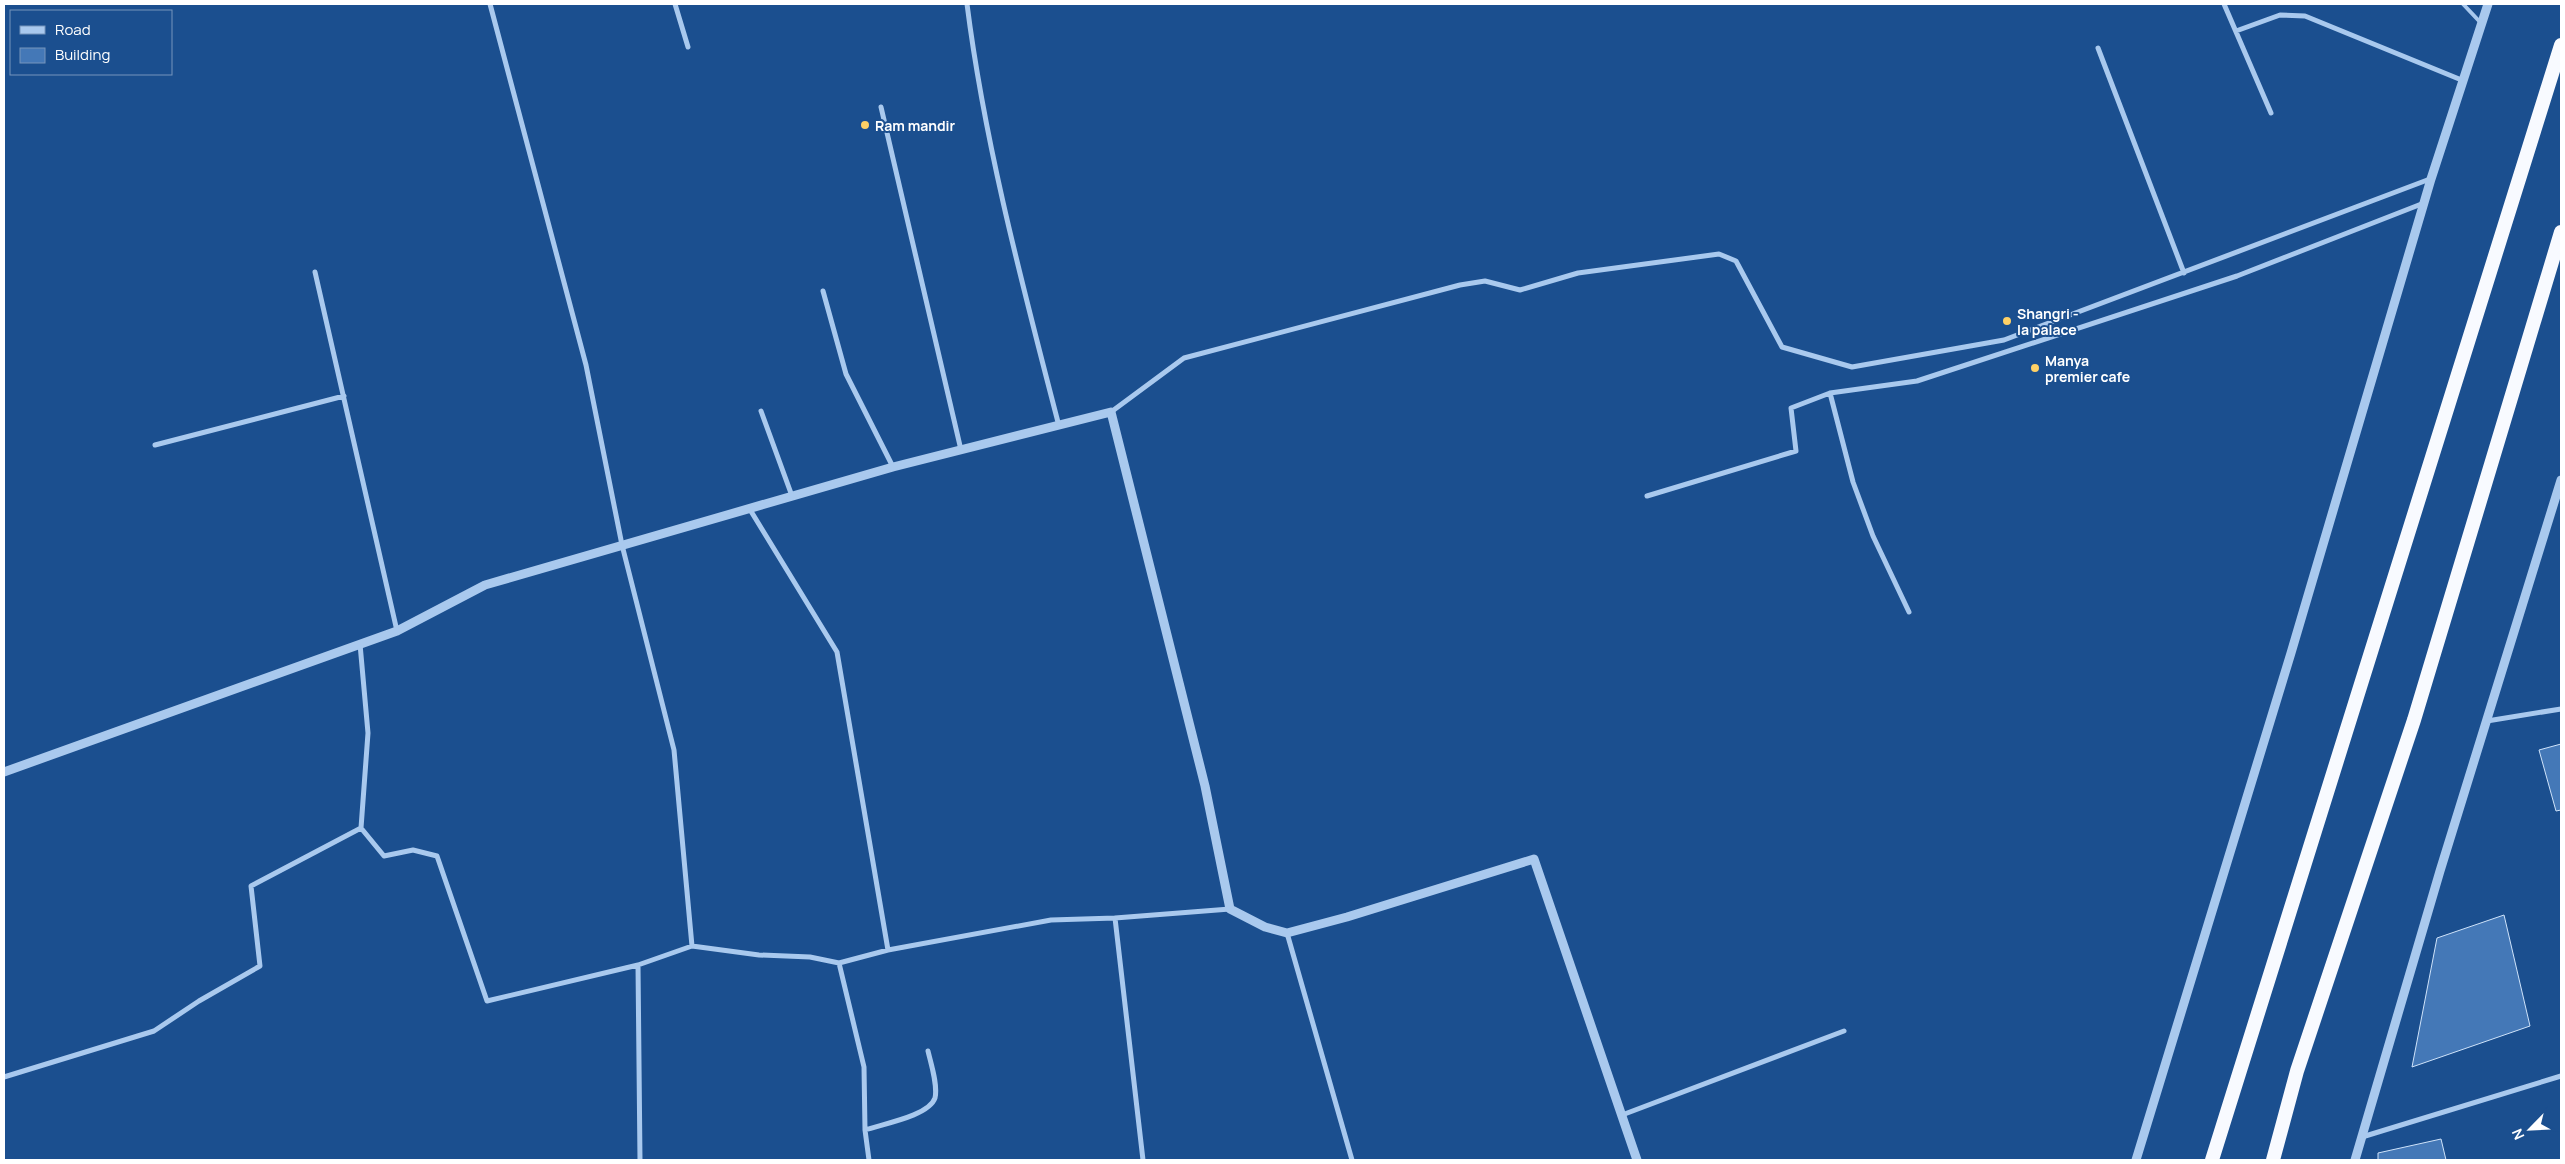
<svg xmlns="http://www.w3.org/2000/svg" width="2565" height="1164" viewBox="0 0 2565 1164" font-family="Manrope,sans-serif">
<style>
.building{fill:#4478b7;stroke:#cfe3fa}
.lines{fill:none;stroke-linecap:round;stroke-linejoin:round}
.service{stroke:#a9c9ee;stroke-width:4}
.minor{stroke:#a9c9ee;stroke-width:5}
.tertiary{stroke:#a9c9ee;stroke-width:9}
.trunk{stroke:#f8faff;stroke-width:14}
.poi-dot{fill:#ffd166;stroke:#1b4f8f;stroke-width:2}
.labels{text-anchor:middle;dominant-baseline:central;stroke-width:4;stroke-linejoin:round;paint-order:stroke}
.poi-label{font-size:14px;font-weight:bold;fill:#fff;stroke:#1b4f8f;text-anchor:start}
</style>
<rect width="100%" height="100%" fill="#1b4f8f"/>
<!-- building -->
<path class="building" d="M2561,744V810L2556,811L2539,750Z
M2504,915L2530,1026L2412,1067L2437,938Z
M2441,1139L2446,1160H2378V1153Z"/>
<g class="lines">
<!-- service -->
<path class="service" d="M2463,4L2480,22"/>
<!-- minor -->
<path class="minor" d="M490,4L586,365L622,545L674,750L692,946
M675,4L688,47
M967,4C985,146 1023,287 1059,426
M2224,4L2271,113
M2236,31L2280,15L2305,16L2464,81
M2098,48L2184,273
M881,107L961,450
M315,272L397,631
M823,291L846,374L893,467
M1830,393L1853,482L1873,536L1909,612
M761,411L792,496
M1111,412L1184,358L1460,285L1485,281L1520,290L1578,273L1719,254L1736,261L1782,347L1852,367L2004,340L2430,179
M155,445L344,396
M1647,496L1796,451L1791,408L1830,393L1917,381L2237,276L2424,203
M749,508L837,652L888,950
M2487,721L2561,709
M361,828L384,856L413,850L437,856L487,1001L638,965
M1287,933L1352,1160
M4,1077L154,1031L199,1001L260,966L251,886L361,828L368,733L360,644
M1622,1115L1844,1031
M865,1130C882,1124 929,1116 935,1098C938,1085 931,1064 928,1051
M2362,1137L2561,1076
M640,1160L638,965L692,946L759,955L810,957L839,963
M869,1160L865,1130L864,1067L839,963L888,950L1051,920L1115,918
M1143,1160L1115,918L1230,909"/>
<!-- tertiary -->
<path class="tertiary" d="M4,772L397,631L485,585L893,467L1111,412L1205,786L1230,909L1265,927L1287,933L1347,917L1534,859L1637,1160
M2136,1160L2291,653L2431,179L2488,4
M2355,1160L2440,871L2561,480"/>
<!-- trunk -->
<path class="trunk" d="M2212,1160L2561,45
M2273,1160L2297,1071L2414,720L2561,232"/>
</g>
<!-- markers -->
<g class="poi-dot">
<circle cx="865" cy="125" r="5"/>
<circle cx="2007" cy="321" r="5"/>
<circle cx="2035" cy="368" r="5"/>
</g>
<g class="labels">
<!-- poi labels -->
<g class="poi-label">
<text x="875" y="125">Ram mandir</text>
<text x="2017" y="313">Shangri -<tspan x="2017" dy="16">la palace</tspan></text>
<text x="2045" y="360">Manya<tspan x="2045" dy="16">premier cafe</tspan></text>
</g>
</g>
<!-- border -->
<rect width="2565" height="1164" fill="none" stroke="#ffffff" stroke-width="10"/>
<!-- legend -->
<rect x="10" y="10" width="162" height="65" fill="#1b4f8f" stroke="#7695bc"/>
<rect x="20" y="26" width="25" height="8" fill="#a9c9ee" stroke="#7695bc"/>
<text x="55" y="35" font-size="15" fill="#ffffff">Road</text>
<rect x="20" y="48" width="25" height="15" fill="#4478b7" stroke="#7695bc"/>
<text x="55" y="60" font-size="15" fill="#ffffff">Building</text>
<!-- north arrow -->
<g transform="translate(2530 1129) rotate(246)" stroke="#1b4f8f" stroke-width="4" paint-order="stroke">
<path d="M0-4L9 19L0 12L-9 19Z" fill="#ffffff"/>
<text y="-8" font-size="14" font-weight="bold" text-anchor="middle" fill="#ffffff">N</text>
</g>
</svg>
